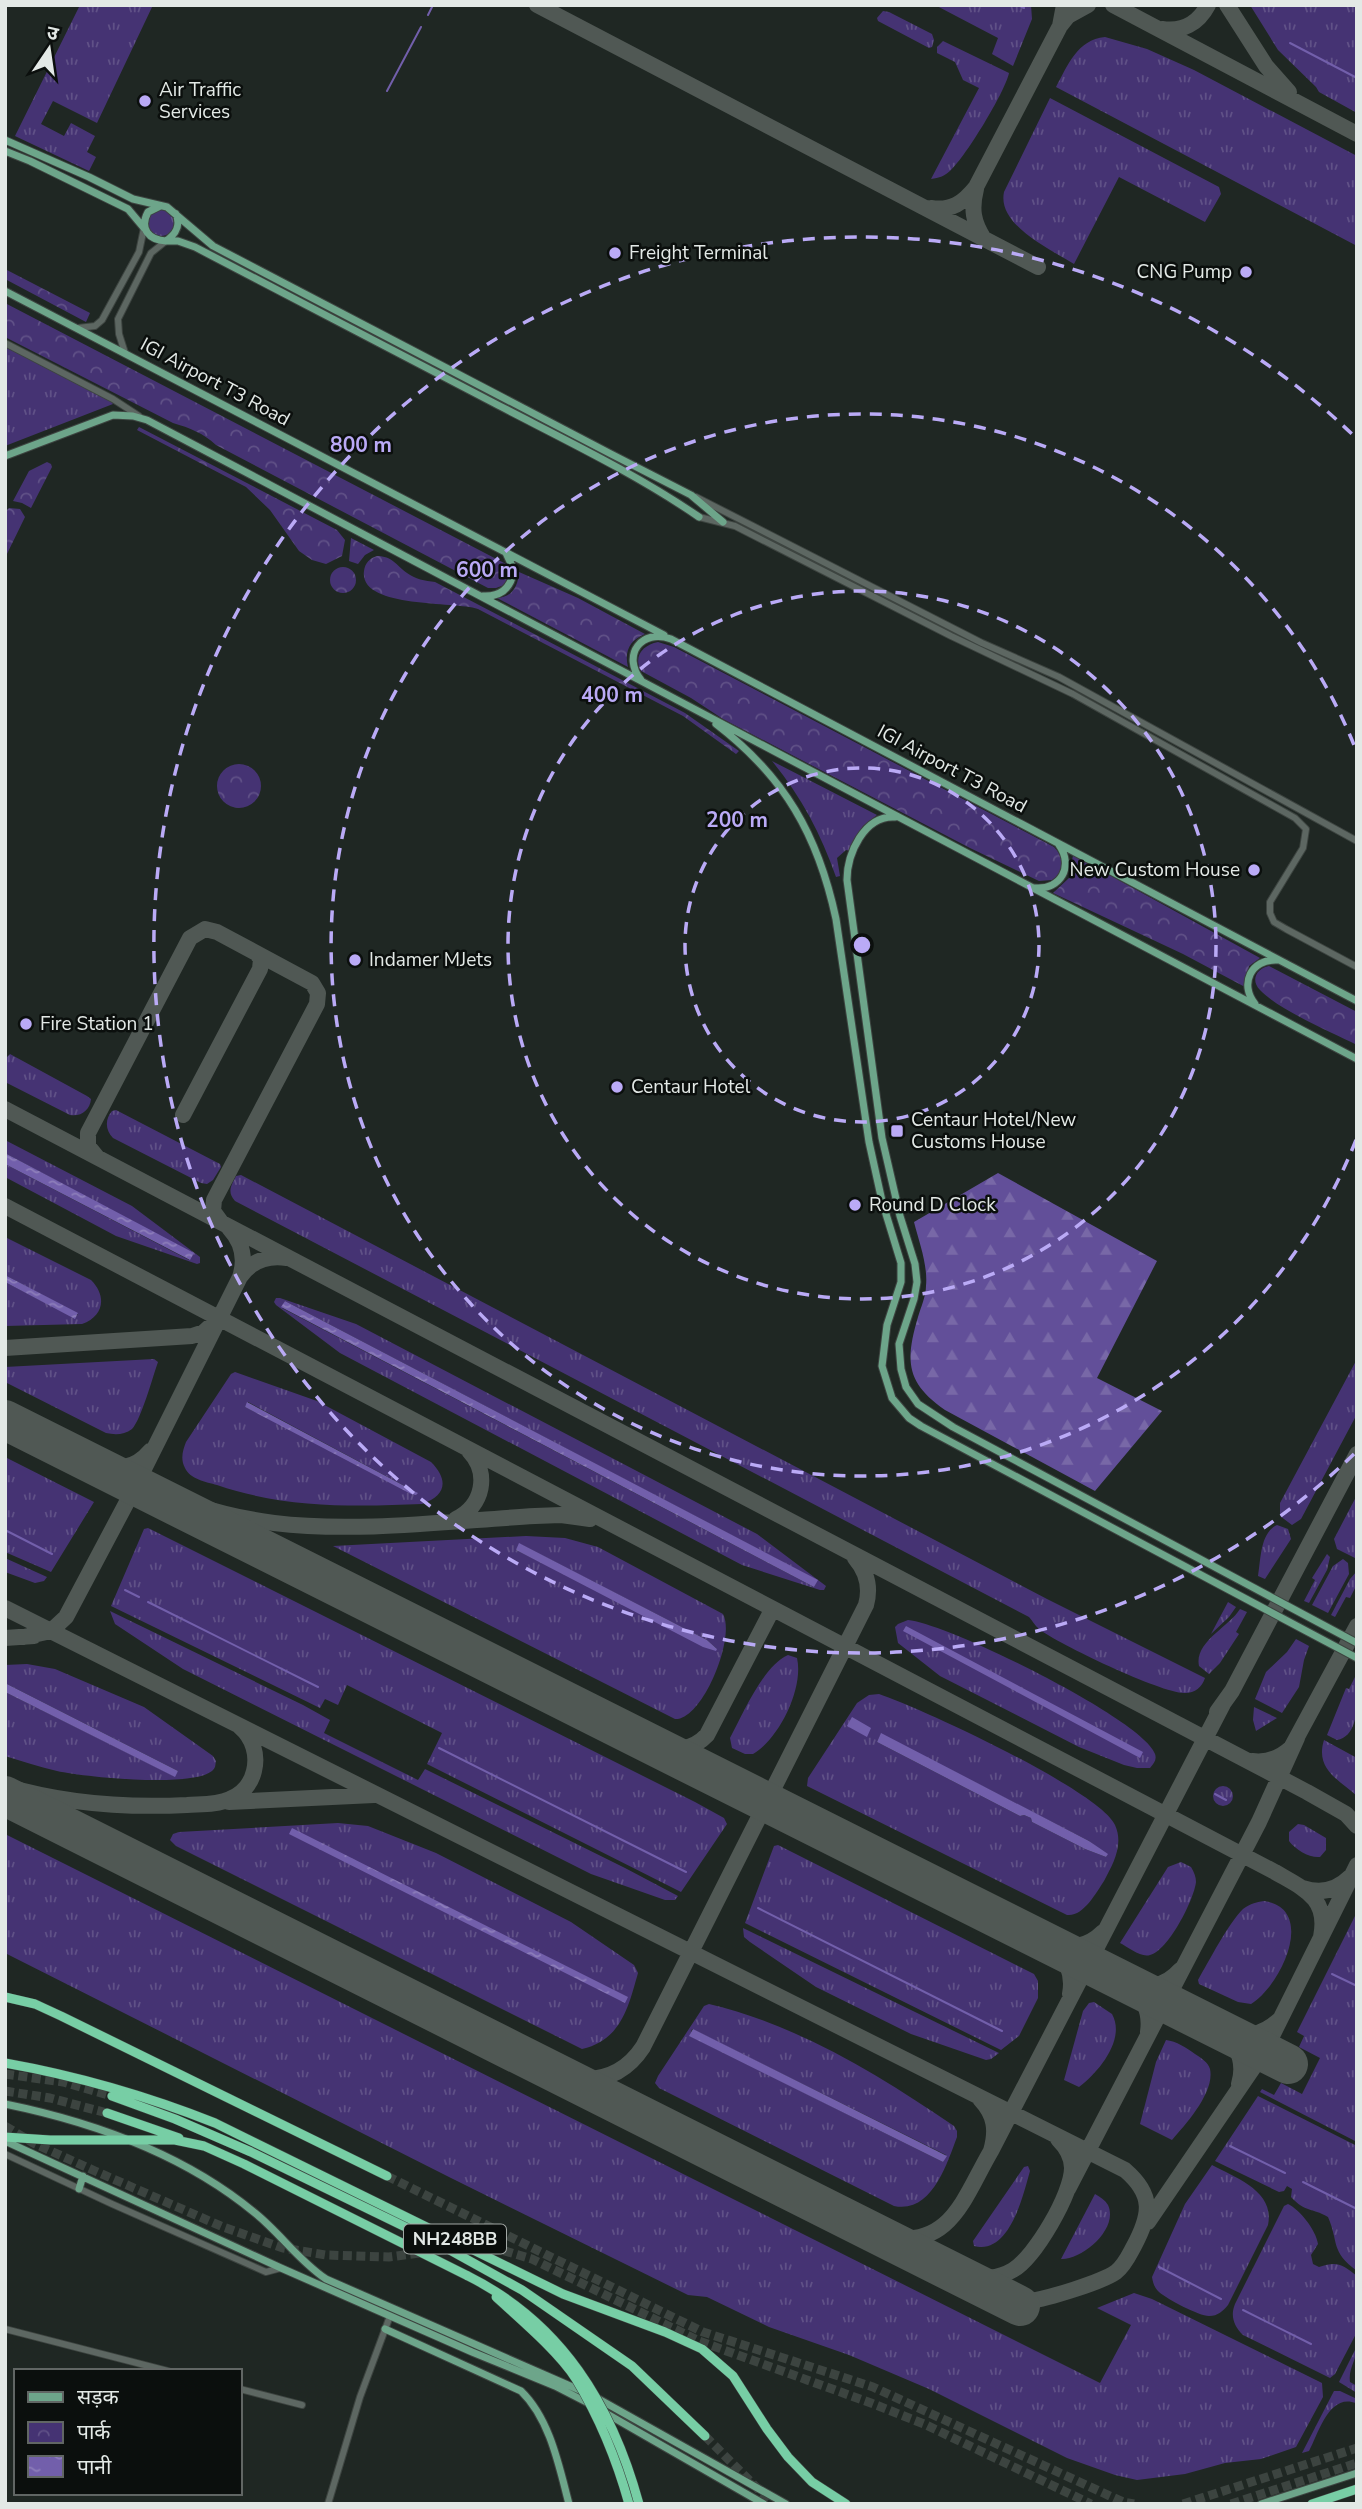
<svg xmlns="http://www.w3.org/2000/svg" width="1362" height="2509" viewBox="0 0 1362 2509" font-family="'Nunito Sans','Noto Sans Devanagari',sans-serif">
<style>
.grass{fill:url(#grass-tufts);fill-rule:evenodd}
.forest{fill:url(#forest-firs)}
.park{fill:url(#park-crowns)}
.water{fill:url(#water-ripples)}
.lines{fill:none;stroke-linecap:round;stroke-linejoin:round}
.stream{stroke:#725fab;stroke-width:2}
.taxiway{stroke:#505854;stroke-width:16}
.runway{stroke:#505854;stroke-width:40}
.highway-tunnel{stroke:#3c4440;stroke-width:9;stroke-dasharray:9 4.5;stroke-linecap:butt}
.minor-casing{stroke:#3d4440;stroke-width:8}
.major-casing{stroke:#3d4440;stroke-width:9}
.highway-casing{stroke:#3d4440;stroke-width:10}
.minor{stroke:#5d6762;stroke-width:6}
.major{stroke:#6da58a;stroke-width:7}
.highway{stroke:#77cea5;stroke-width:9}
.highway-bridge-casing{stroke:#3d4440;stroke-width:10;stroke-linecap:butt}
.highway-bridge{stroke:#77cea5;stroke-width:9}
.ring{fill:none;stroke:#baaaf6;stroke-width:3.5;stroke-dasharray:12 9}
.poi-dot{fill:#baaaf6;stroke:#0b0f0d;stroke-width:2.5}
.labels{text-anchor:middle;dominant-baseline:central;stroke-width:5;stroke-linejoin:round;paint-order:stroke}
.shield{fill:#0b0f0d;stroke:#a2a8a5;stroke-width:2}
.shield-label{font-size:18px;font-weight:bold;fill:#e3e9e6}
.poi-label{font-size:19px;fill:#e3e9e6;stroke:#0b0f0d;text-anchor:start}
.street-label{font-size:19px;fill:#e3e9e6;stroke:#0b0f0d}
.centre{fill:#baaaf6;stroke:#0b0f0d;stroke-width:3.5}
.ring-label{font-size:21px;text-anchor:middle;font-weight:bold;fill:#baaaf6;stroke:#0b0f0d;stroke-width:5;stroke-linejoin:round;paint-order:stroke}
</style>
<defs>
<pattern id="grass-tufts" width="24" height="20" patternUnits="userSpaceOnUse" patternTransform="scale(1.75)"><rect width="24" height="20" fill="#453373"/><path d="M3 7l-1-3M5 7V3M7 7l1-3M15 17l-1-3M17 17v-4M19 17l1-3" fill="none" stroke="#605187"/></pattern>
<pattern id="forest-firs" width="22" height="20" patternUnits="userSpaceOnUse" patternTransform="scale(1.75)"><rect width="22" height="20" fill="#624f99"/><path d="M5 1l3.5 6h-7zM16 11l3.5 6h-7z" fill="#7868a7"/></pattern>
<pattern id="park-crowns" width="20" height="18" patternUnits="userSpaceOnUse" patternTransform="scale(1.75)"><rect width="20" height="18" fill="#453373"/><path d="M2 6a3 3 0 1 1 6 0M12 15a3 3 0 1 1 6 0" fill="none" stroke="#605187"/></pattern>
<pattern id="water-ripples" width="26" height="14" patternUnits="userSpaceOnUse" patternTransform="scale(1.75)"><rect width="26" height="14" fill="#725fab"/><path d="M2 4q2-2 4 0t4 0M15 11q2-2 4 0t4 0" fill="none" stroke="#8d7eba"/></pattern>
</defs>
<rect width="100%" height="100%" fill="#1f2723"/>
<!-- grass -->
<path class="grass" d="M80,5H153L97,123L53,101L41,124L64,136L71,123L95,136L87,152L96,157L89,171L15,136Z
M935,5H1031L1032,19L1013,66L992,54L998,38Z
M1250,5H1357V113L1319,92L1316,87L1278,50Z
M883,11L889,12L932,34L934,40L932,47L929,48L878,21L877,18Z
M1105,37L1147,49L1194,70L1357,156V246L1056,87C1068,65 1077,40 1105,37Z
M943,41L1009,73C1005,92 966,156 951,170C945,176 939,178 931,179L979,88L963,80L955,62L937,53V47Z
M1050,98L1219,187L1221,194L1205,222L1119,177L1074,264C1050,249 997,225 1004,192Z
M148 223a13 13 0 1 1 26 0a13 13 0 1 1-26 0Z
M5,345L111,401L113,404L5,446Z
M772,761L877,815L863,826L850,851L846,850L837,858L840,876L836,877C821,834 801,796 772,761Z
M10,1054L87,1096L91,1099C90,1110 81,1117 70,1115L5,1082V1059Z
M116,1110L220,1164L221,1167L213,1180L207,1184L201,1183L113,1138C105,1130 105,1119 112,1111Z
M5,1140L132,1206L200,1257V1263L197,1264L116,1236L5,1177V1164L189,1260L193,1254L5,1153Z
M241,1175L1047,1599L1205,1678C1202,1687 1195,1693 1185,1693C1163,1694 1058,1644 1039,1629C1035,1626 1032,1620 1029,1617L235,1201C227,1192 231,1186 236,1176Z
M5,1237L91,1280C107,1296 104,1316 82,1324L5,1326V1282L75,1318L78,1314L5,1275Z
M276,1298H280L356,1324L757,1534L826,1586L824,1590H820L742,1565L340,1353L276,1305L274,1302ZM285,1301L817,1580L814,1587L282,1308Z
M154,1359L158,1362C153,1376 141,1420 132,1429C124,1435 115,1435 106,1433L5,1382V1367Z
M1357,1359V1414L1301,1519L1292,1525L1280,1516V1503Z
M235,1372L317,1401L431,1462C449,1480 446,1496 422,1504C352,1507 284,1508 217,1485C206,1482 190,1479 185,1468C180,1459 183,1450 186,1442L231,1374ZM248,1402L412,1490L417,1493L245,1407Z
M5,1457L94,1502L51,1572L5,1552Z
M1357,1495V1559L1337,1549L1334,1539Z
M1277,1525L1288,1529L1291,1539L1265,1579L1258,1576C1261,1559 1260,1533 1277,1525Z
M148,1528L695,1802L724,1818L727,1824L681,1892L427,1764L442,1733L347,1685L338,1705L325,1699L320,1708L111,1606L144,1529Z
M526,1536L565,1538L598,1547L723,1614C736,1638 702,1721 675,1719L333,1546ZM520,1544L707,1640L717,1649L516,1550Z
M1327,1554L1330,1557L1327,1570L1309,1603L1304,1601L1315,1580L1312,1578Z
M5,1558L47,1577L44,1581L35,1583L5,1572Z
M1343,1559L1348,1563L1349,1574L1328,1613L1312,1605L1333,1566Z
M1357,1571V1584L1350,1598L1346,1597L1335,1617L1331,1615L1350,1579Z
M1228,1602L1236,1607L1229,1617L1211,1634Z
M1240,1609L1247,1612L1236,1632L1239,1634L1220,1663L1209,1674L1199,1666C1194,1642 1229,1627 1240,1609Z
M110,1611L303,1705L330,1720L324,1733L418,1780L425,1769L625,1868L678,1896L675,1900H665L591,1874L183,1669L115,1624Z
M908,1620C947,1623 1144,1720 1155,1754C1157,1760 1154,1763 1150,1768H1137L1124,1765L1079,1747L940,1676L898,1643L895,1627L898,1624Z
M1296,1639L1309,1646L1304,1660L1299,1687L1282,1713L1255,1699L1266,1672L1287,1652Z
M788,1655L797,1658C804,1688 779,1739 753,1754H745L732,1748L730,1738C743,1714 763,1666 788,1655Z
M27,1664L55,1669L144,1707L213,1756L216,1761C215,1766 216,1767 212,1771C191,1788 84,1777 57,1771C40,1767 22,1761 5,1756V1692L174,1776L178,1771L5,1683V1665Z
M1357,1673C1357,1693 1362,1736 1337,1740L1327,1735L1346,1688L1349,1689Z
M879,1694C921,1708 1100,1791 1115,1825C1124,1845 1113,1864 1104,1881C1096,1893 1083,1917 1067,1915L807,1786L808,1778L857,1703L869,1695ZM881,1734L1089,1841L1107,1855L1106,1857L1085,1849L1032,1822L1031,1818L1024,1815L1020,1816L877,1742Z
M1254,1707L1277,1718L1256,1731L1253,1720Z
M1324,1740L1357,1758V1796C1338,1779 1315,1769 1324,1740Z
M1213 1796a10 10 0 1 1 20 0a10 10 0 1 1-20 0Z
M338,1823L368,1826L436,1853L571,1922L634,1965L638,1973C628,2008 621,2040 582,2049L176,1846L170,1840L173,1834L179,1832Z
M1298,1824L1304,1825L1326,1838V1850L1320,1857C1309,1858 1296,1850 1289,1841V1832Z
M5,1834L1100,2383L1131,2325L1097,2308L1134,2293L1152,2299L1322,2383L1323,2397L1296,2447L1261,2459L1225,2463L1185,2474L1137,2480L1115,2475L1067,2458L929,2389L849,2355L769,2327L707,2297L688,2295L451,2178L5,1953Z
M778,1845L1034,1974L1038,1981V1998L1019,2036L1001,2050L745,1923L774,1846Z
M1181,1862L1191,1867C1194,1872 1196,1877 1196,1882C1194,1900 1168,1951 1150,1955C1141,1958 1128,1947 1120,1943L1168,1867Z
M1264,1901C1318,1909 1280,1987 1251,2004L1238,2002L1199,1984L1198,1980C1209,1961 1228,1924 1243,1909C1250,1904 1256,1902 1264,1901Z
M1357,1912V2142L1260,2092L1262,2089L1274,2095L1281,2083L1302,2094L1320,2058L1299,2047L1304,2036L1297,2032Z
M743,1928L999,2053L991,2059L986,2060L911,2034L816,1987L750,1942L744,1937Z
M1094,2002L1112,2014C1126,2039 1099,2072 1079,2087L1064,2080L1083,2011L1089,2003Z
M709,2004C798,2025 879,2075 954,2126L957,2131V2137C947,2163 932,2214 894,2206L659,2088L655,2083L658,2076L704,2006ZM692,2029L946,2155L943,2162L690,2036Z
M1166,2040C1176,2041 1187,2048 1195,2054C1201,2058 1208,2062 1210,2069C1215,2092 1186,2124 1172,2140L1140,2124L1156,2062Z
M1258,2096L1357,2146V2271C1330,2251 1339,2242 1328,2217C1311,2207 1306,2213 1291,2197L1292,2189L1287,2186L1284,2191L1279,2192L1215,2161Z
M1212,2165C1236,2178 1275,2191 1268,2225L1228,2305C1223,2311 1218,2316 1209,2316C1199,2316 1167,2299 1159,2292C1154,2287 1153,2283 1152,2277L1185,2204Z
M1028,2166L1030,2171C1023,2195 1010,2255 974,2246L973,2241L1024,2167Z
M1095,2194C1100,2197 1105,2200 1108,2205C1119,2229 1082,2260 1061,2259Z
M1288,2204C1300,2210 1316,2230 1318,2244L1311,2255L1313,2264L1319,2267C1337,2261 1342,2264 1357,2276V2332L1335,2374L1330,2378L1243,2335C1234,2326 1230,2316 1235,2304L1284,2206Z
M1357,2346C1357,2360 1348,2368 1350,2382L1357,2386V2393L1339,2382Z
M1334,2391H1340L1357,2399L1356,2403C1329,2393 1319,2432 1309,2451L1302,2453Z"/>
<!-- forest -->
<path class="forest" d="M998,1173L1157,1261L1097,1378L1162,1411L1095,1491L945,1410C906,1383 905,1361 918,1317C921,1307 926,1296 926,1286C928,1265 919,1242 914,1222Z"/>
<!-- park -->
<path class="park" d="M5,269L90,313L86,322L5,279Z
M5,303L506,564L510,574L507,584L496,588H488L216,445C203,433 190,428 173,423L5,337Z
M139,427L337,530L345,540L342,556L326,564L312,560L299,551L270,510L246,487L137,430Z
M47,462L51,464L52,467L31,508L22,503L13,501L29,471Z
M9,508L20,509L25,517L5,558V512Z
M351,538L374,550L365,555L358,564L349,561Z
M377,556C392,556 396,565 407,573C415,579 425,581 435,582L685,713L739,751L736,754L683,716L478,609C453,601 359,609 364,571C365,563 370,558 377,556Z
M330 580a13 13 0 1 1 26 0a13 13 0 1 1-26 0Z
M519,572L578,598L645,634C630,640 624,651 628,667L497,598C512,597 518,587 519,572Z
M658,642L674,647L1054,847C1064,857 1065,872 1052,880L1039,881L970,848L723,719L691,698L641,671C633,656 643,645 658,642Z
M217 786a22 22 0 1 1 44 0a22 22 0 1 1-44 0Z
M1073,855L1260,958L1249,966L1245,987L1183,954L1053,893L1069,878Z
M1269,966L1357,1012V1045C1331,1032 1279,1010 1260,990C1250,980 1257,968 1269,966Z"/>
<!-- water -->
<path class="water" d="M5,1153L194,1253L190,1260L5,1164Z
M5,1275L78,1313L75,1319L5,1282Z
M285,1301L818,1580L814,1587L281,1307Z
M247,1402L412,1490L418,1493L416,1495L411,1494L245,1407Z
M519,1543L707,1640L717,1649L716,1651L703,1647L516,1550Z
M906,1626L1143,1752L1140,1758L903,1631Z
M5,1683L178,1771L175,1777L5,1692Z
M852,1717L871,1728L867,1737L847,1726Z
M881,1733L1089,1841L1108,1854L1106,1857L1085,1849L1032,1822L1031,1818L1024,1815L1020,1816L877,1742Z
M292,1828L628,1997L625,2003L289,1834Z
M693,2029L947,2156L943,2162L689,2036Z"/>
<g class="lines">
<!-- stream -->
<path class="stream" d="M1018,5L1024,8
M428,15L433,5
M1290,43L1357,78
M387,91L421,27
M5,1530L52,1554
M125,1590L139,1597
M148,1602L318,1687
M439,1748L686,1872
M1215,1794L1226,1800
M758,1908L1002,2031
M1332,1974L1357,1986
M1230,2146L1285,2173
M1303,2182L1357,2209
M1159,2267L1221,2299
M1243,2310L1311,2344"/>
<!-- taxiway -->
<path class="taxiway" d="M537,5L1038,267
M1113,5L1357,134
M1227,5L1266,66L1289,92
M1060,26L1068,16L1088,5
M1162,29C1182,32 1198,24 1208,5
M976,189C971,209 973,222 984,239
M931,208C952,211 963,203 976,187L1060,26L1064,5
M5,1109L1307,1792L1346,1814L1357,1826
M183,1115L260,969L261,959L256,953
M97,1157L88,1146V1133L190,938L205,929L217,932L312,983L318,993L317,1004L214,1200L213,1211L221,1222
M5,1206L1275,1872C1304,1889 1329,1898 1321,1937
M229,1228C243,1243 246,1259 240,1277
M5,1348L192,1336L204,1332L215,1322
M94,1464C116,1471 135,1469 150,1451
M121,1478C170,1499 220,1516 274,1523C356,1533 451,1521 535,1516L561,1515L590,1519
M456,1519C483,1506 490,1473 469,1451
M5,1608L1125,2170C1154,2195 1151,2214 1134,2246C1129,2255 1125,2265 1116,2272C1102,2282 1047,2299 1029,2301C1019,2301 1011,2299 1002,2297
M24,1637L51,1631L66,1617L136,1485L240,1277C251,1261 268,1255 287,1258
M5,1638L34,1636
M1217,1712L1232,1691L1357,1454
M654,1745C675,1751 692,1751 707,1735L772,1610
M1252,1761C1267,1763 1279,1759 1291,1748L1357,1626
M5,1786C65,1804 126,1808 187,1805C201,1804 217,1805 230,1799C242,1794 251,1784 254,1771C258,1755 253,1738 240,1727
M229,1802L374,1795
M1303,1888C1321,1894 1337,1890 1350,1877
M1049,1944C1070,1949 1087,1948 1103,1932
M1051,1944C1066,1958 1074,1973 1070,1994
M1125,1982C1147,1988 1164,1988 1180,1970
M1127,1983C1143,1996 1151,2011 1148,2032
M1219,2029C1237,2043 1246,2061 1239,2084
M1224,2032C1246,2037 1262,2036 1279,2020
M564,2077C597,2084 624,2076 643,2047L866,1605C871,1587 867,1572 855,1558
M991,2151L1223,1704
M1068,2189L1259,1822L1297,1738
M1148,2222L1264,2052L1357,1865
M883,2237C951,2250 963,2199 991,2151C997,2130 995,2115 980,2099
M965,2278C982,2279 998,2279 1013,2270C1035,2257 1072,2194 1072,2168C1072,2156 1066,2147 1058,2139"/>
<!-- runway -->
<path class="runway" d="M5,1420L1288,2064
M5,1796L1020,2306"/>
<!-- highway-tunnel -->
<path class="highway-tunnel" d="M5,2074L63,2082L112,2096
M5,2091L50,2098L107,2113
M5,2126L33,2143L95,2171L223,2227L283,2248L326,2255L389,2257L443,2250L495,2248L532,2259L699,2341L871,2403L924,2424L1091,2504
M387,2176L703,2332L873,2387L1123,2502L1134,2504
M705,2436L773,2504
M1183,2504L1357,2448
M1231,2504L1357,2463"/>
<!-- minor casing -->
<g class="minor-casing">
<path id="minor" d="M78,328L95,326L102,320L139,252L144,228
M5,343L113,399L139,416
M125,353L119,334L118,319L151,253L166,241
M696,497L982,643L1059,677L1357,841
M699,517L735,526L951,636L1073,694L1295,818L1306,829L1303,848L1270,902V913L1274,922L1286,929L1357,967
M5,2154L112,2204L266,2272L281,2268
M5,2329L168,2371
M240,2389L302,2405
M328,2504L360,2397L390,2316"/>
</g>
<!-- major casing -->
<g class="major-casing">
<path id="major" d="M5,140L89,177L133,199L167,207L213,246L611,454L691,495L723,522
M5,151L30,161L128,209L144,228
M160,206L148,212C139,229 149,240 166,241C176,234 181,226 176,214
M166,241H178L195,247C295,299 394,351 494,403C563,439 635,473 699,517
M5,291L664,635
M5,456L113,415L133,416L147,420L1357,1059
M483,596C501,597 511,588 514,570L506,553
M641,680C621,655 642,628 671,639L1357,1001
M716,724C785,777 818,835 836,919L869,1142L882,1201L901,1263V1282L887,1325L882,1366L892,1398L909,1418L921,1426L1357,1658
M895,817C864,815 847,854 847,880L882,1138L900,1216L915,1264L917,1282L914,1299L899,1344L901,1369L906,1387L918,1404L953,1427L1357,1643
M1035,888C1061,890 1074,866 1059,845
M1255,1004C1239,984 1251,959 1277,960
M5,2104C93,2122 185,2155 255,2213C280,2233 299,2261 326,2279L584,2392
M5,2141L281,2268L472,2352L555,2386L592,2405
M79,2189L83,2176
M385,2329L521,2391C550,2419 559,2466 569,2504
M595,2397L786,2504
M602,2411L764,2504
M1261,2504L1357,2473"/>
</g>
<!-- highway casing -->
<g class="highway-casing">
<path id="highway" d="M5,1997L35,2004L61,2016L387,2176
M5,2063C78,2076 147,2096 215,2123L563,2294L665,2332L702,2349L733,2376L767,2429L788,2457L812,2482L846,2504
M112,2096L175,2119L251,2152L430,2239L522,2290L632,2366L705,2436
M107,2113L179,2138
M5,2137L50,2140H175L204,2146L244,2164L468,2276
M1312,2504L1357,2489"/>
</g>
<!-- minor -->
<use href="#minor" class="minor"/>
<!-- major -->
<use href="#major" class="major"/>
<!-- highway -->
<use href="#highway" class="highway"/>
<!-- highway-bridge casing -->
<g class="highway-bridge-casing">
<path id="highway-bridge" d="M468,2276C562,2323 612,2405 639,2504
M496,2297C520,2319 559,2352 576,2379C599,2417 617,2461 629,2504"/>
</g>
<!-- highway-bridge -->
<use href="#highway-bridge" class="highway-bridge"/>
</g>
<!-- distance rings -->
<g class="ring">
<circle cx="862" cy="945" r="177"/>
<circle cx="862" cy="945" r="354"/>
<path d="M1356 1140A531 531 0 1 1 1356 750"/>
<path d="M1354 1454A708 708 0 1 1 1354 436"/>
</g>
<!-- markers -->
<g class="poi-dot">
<circle cx="145" cy="101" r="7"/>
<circle cx="615" cy="253" r="7"/>
<circle cx="1246" cy="272" r="7"/>
<circle cx="1254" cy="870" r="7"/>
<circle cx="355" cy="960" r="7"/>
<circle cx="26" cy="1024" r="7"/>
<circle cx="617" cy="1087" r="7"/>
<rect x="890" y="1124" width="14" height="14" rx="3.5"/>
<circle cx="855" cy="1205" r="7"/>
</g>
<g class="labels">
<!-- shield labels -->
<rect class="shield" x="404" y="2224.5" width="102" height="29" rx="5"/>
<g class="shield-label">
<text x="455" y="2239">NH248BB</text>
</g>
<!-- poi labels -->
<g class="poi-label">
<text x="159" y="90">Air Traffic<tspan x="159" dy="22">Services</tspan></text>
<text x="629" y="253">Freight Terminal</text>
<text x="1232" y="272" text-anchor="end">CNG Pump</text>
<text x="1240" y="870" text-anchor="end">New Custom House</text>
<text x="369" y="960">Indamer MJets</text>
<text x="40" y="1024">Fire Station 1</text>
<text x="631" y="1087">Centaur Hotel</text>
<text x="911" y="1120">Centaur Hotel/New<tspan x="911" dy="22">Customs House</tspan></text>
<text x="869" y="1205">Round D Clock</text>
</g>
<!-- street labels -->
<g class="street-label">
<text transform="translate(215 382) rotate(28)">IGI Airport T3 Road</text>
<text transform="translate(952 769) rotate(28)">IGI Airport T3 Road</text>
</g>
</g>
<circle cx="862" cy="945" r="10" class="centre"/>
<g class="ring-label">
<text x="361" y="452">800 m</text>
<text x="487" y="577">600 m</text>
<text x="612" y="702">400 m</text>
<text x="737" y="827">200 m</text>
</g>
<!-- border -->
<rect width="1362" height="2509" fill="none" stroke="#e3e9e6" stroke-width="14"/>
<!-- legend -->
<rect x="14" y="2369" width="228" height="126" fill="#0b0f0d" stroke="#616664" stroke-width="2"/>
<rect x="28" y="2392" width="35" height="10" fill="#6da58a" stroke="#616664" stroke-width="2"/>
<text x="77" y="2404" font-size="21" fill="#e3e9e6">सड़क</text>
<rect x="28" y="2422" width="35" height="21" fill="url(#park-crowns)" stroke="#616664" stroke-width="2"/>
<text x="77" y="2439" font-size="21" fill="#e3e9e6">पार्क</text>
<rect x="28" y="2456" width="35" height="21" fill="url(#water-ripples)" stroke="#616664" stroke-width="2"/>
<text x="77" y="2474" font-size="21" fill="#e3e9e6">पानी</text>
<!-- north arrow -->
<g transform="translate(49 49) rotate(13)" stroke="#0b0f0d" stroke-width="5" paint-order="stroke">
<path d="M0-5L12 26L0 18L-12 26Z" fill="#e3e9e6"/>
<text y="-10" font-size="19" font-weight="bold" text-anchor="middle" fill="#e3e9e6">उ</text>
</g>
</svg>
